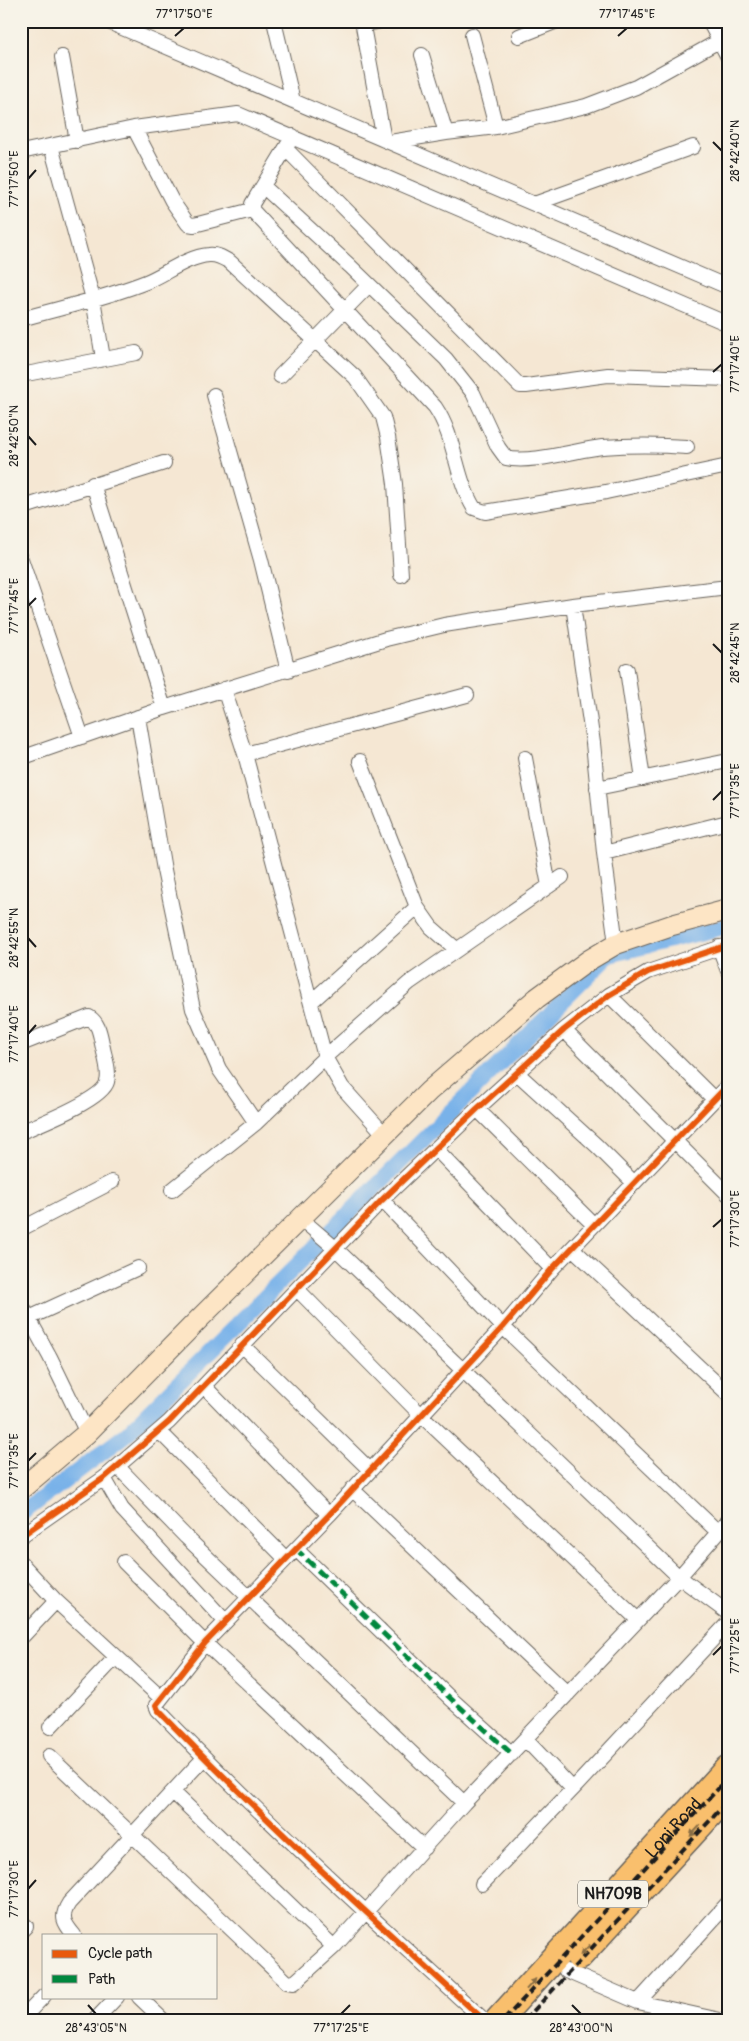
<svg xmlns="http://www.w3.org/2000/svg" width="749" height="2041" viewBox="0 0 749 2041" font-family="Pangolin,sans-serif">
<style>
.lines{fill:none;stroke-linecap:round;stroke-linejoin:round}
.canal{stroke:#79b2e9;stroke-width:16}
.street-casing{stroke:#68635c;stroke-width:16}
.secondary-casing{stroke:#68635c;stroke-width:22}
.highway-casing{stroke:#68635c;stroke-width:28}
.street{stroke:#fff;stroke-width:14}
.secondary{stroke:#fde5c5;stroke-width:20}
.highway{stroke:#f9bf6d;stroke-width:25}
.rail{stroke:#1c1c1c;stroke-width:4;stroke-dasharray:8 4;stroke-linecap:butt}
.quiet{stroke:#00873e;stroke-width:5;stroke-dasharray:10 5;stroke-linecap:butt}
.cycleway-casing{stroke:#f7f3e8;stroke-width:9}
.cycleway{stroke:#e8590c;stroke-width:6}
.oneway{fill:#8a6e44}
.ticks{fill:none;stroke:#1c1c1c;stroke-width:2}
.labels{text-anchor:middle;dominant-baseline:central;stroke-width:4;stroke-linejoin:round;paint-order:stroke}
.shield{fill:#f7f3e8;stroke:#5e5c59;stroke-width:1}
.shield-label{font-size:16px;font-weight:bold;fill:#1c1c1c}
.street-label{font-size:18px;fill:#1c1c1c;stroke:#f7f3e8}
.neatline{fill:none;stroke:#1c1c1c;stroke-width:2}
.ticks-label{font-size:12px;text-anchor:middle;fill:#1c1c1c}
</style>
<rect width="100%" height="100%" fill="#f7f3e8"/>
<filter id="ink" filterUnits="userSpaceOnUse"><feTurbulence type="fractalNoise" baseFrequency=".02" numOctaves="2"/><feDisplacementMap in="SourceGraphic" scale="10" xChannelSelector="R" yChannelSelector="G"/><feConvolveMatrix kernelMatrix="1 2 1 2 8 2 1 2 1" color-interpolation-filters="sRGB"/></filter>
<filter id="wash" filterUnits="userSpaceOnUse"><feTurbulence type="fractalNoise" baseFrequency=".0096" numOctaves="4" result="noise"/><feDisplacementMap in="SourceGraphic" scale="20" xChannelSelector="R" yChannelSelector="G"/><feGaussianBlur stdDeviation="1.12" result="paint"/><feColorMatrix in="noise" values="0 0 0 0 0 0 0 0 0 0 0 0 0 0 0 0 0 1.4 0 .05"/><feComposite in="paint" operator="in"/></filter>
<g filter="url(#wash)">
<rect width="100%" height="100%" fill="#f5e7d3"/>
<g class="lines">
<!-- canal -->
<path class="canal" d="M21,1514L127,1434L609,955L728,926"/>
</g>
</g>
<g filter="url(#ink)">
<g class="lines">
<!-- street casing -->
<g class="street-casing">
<path id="street" d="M106,21L728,287
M274,21L293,101
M362,21L384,140
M709,21L728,57
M363,25L381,21
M472,35L496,127
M519,36L557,21
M422,55L446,133
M62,57L77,141
M134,128L172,201L188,224L194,225L252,210
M293,136L252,204V210L435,407C456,438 455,477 474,508L485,512L606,492L728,466
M390,142L446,133L496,127L586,106L636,87L728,36
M51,146L93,299L103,358
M286,149L520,386H526L608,375L728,379
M21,152L134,128L238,114L728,324
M264,187L350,266L446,359L473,393L498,447L506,458C530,464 576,450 602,447C630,445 658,445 687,447
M534,204L693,147
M21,319C63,307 106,298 146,282C166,274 186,257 209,255C217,254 223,258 230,262L355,377L383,417L388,437L395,484L401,575
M21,375L136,353
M280,376L369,285
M214,395L261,560L288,671
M93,484L164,708
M21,508L164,463
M21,559L82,737
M573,605L593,743L604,853L616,944
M627,670L643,779
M224,689L245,754L325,1057L342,1087L385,1135
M138,717L164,870L193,1009L219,1069L256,1123
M245,754L467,695
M21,758L164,708L386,639L444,625L573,605L728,587
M525,758L549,886
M360,761L417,907L431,927L456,949
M597,788L728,761
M604,853L728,822
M719,947L728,971
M609,995L714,1099
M311,1002L417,907
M564,1030L728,1194
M21,1044L89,1017C100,1024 100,1036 103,1048C105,1058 110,1071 107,1082C102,1100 39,1124 21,1132
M517,1073L597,1146L634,1183
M477,1109L594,1225
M436,1149L552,1269
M172,1190L256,1123L325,1057L409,983L562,877
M382,1200L503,1327L718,1532
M300,1218L335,1248L679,1577L728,1613
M21,1229L112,1182
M572,1248L728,1394
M297,1289L422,1416L637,1619
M21,1304L50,1357L87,1433
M29,1318L138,1268
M242,1345L370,1470
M204,1386L329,1515
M159,1431L286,1559
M118,1467L186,1537L464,1803
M104,1478L122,1509L225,1621
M352,1489L568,1694
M21,1536L104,1478L169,1422L382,1200L477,1109L564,1030L609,995L648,972L728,945
M296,1549L449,1697L512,1754
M124,1562L205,1643L424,1848
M21,1563L56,1601L160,1697
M21,1638L56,1601
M50,1727L116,1657
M525,1739L573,1789L728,1623
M49,1756L287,1982L294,1983L334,1947L464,1803L679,1577L728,1521
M173,1792L334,1947
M482,1884L573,1789
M21,1931L26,1926
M74,1935C64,1923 60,1917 69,1903L204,1758
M566,1971L638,2002L720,2020
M139,1997L163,2020
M638,2002L728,1903
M21,2020L44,1996
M95,2020L117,1997
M484,2020C373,1919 262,1818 158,1710L156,1705L205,1643L329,1515L503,1327L552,1269L728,1085"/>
</g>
<!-- secondary casing -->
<g class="secondary-casing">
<path id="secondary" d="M21,1489L87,1433L199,1319L429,1091L537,998L589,960L616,944L672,925L728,910"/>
</g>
<!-- highway casing -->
<g class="highway-casing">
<g id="highway">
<path d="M579,1957L728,1795"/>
<path id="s1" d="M498,2020L728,1768"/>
</g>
</g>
<!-- street -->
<use href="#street" class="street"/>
<!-- secondary -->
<use href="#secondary" class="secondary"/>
<!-- highway -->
<use href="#highway" class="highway"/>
<!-- rail -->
<path class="rail" d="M504,2020L728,1778
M525,2020L728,1801"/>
<!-- quiet -->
<path class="quiet" d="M296,1549L449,1697L512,1754"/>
<!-- cycleway casing -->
<g class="cycleway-casing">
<path id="cycleway" d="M21,1536L104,1478L169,1422L382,1200L477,1109L564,1030L609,995L648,972L728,945
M484,2020C373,1919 262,1818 158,1710L156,1705L205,1643L329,1515L503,1327L552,1269L728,1085"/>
</g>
<!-- cycleway -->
<use href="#cycleway" class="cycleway"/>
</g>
<!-- one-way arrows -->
<defs><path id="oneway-solid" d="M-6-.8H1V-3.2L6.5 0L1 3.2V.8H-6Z" transform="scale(1.25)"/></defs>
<g class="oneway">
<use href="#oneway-solid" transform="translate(695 1831) rotate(133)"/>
<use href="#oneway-solid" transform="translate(585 1950) rotate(133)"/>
<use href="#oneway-solid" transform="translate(531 1984) rotate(-48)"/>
</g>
</g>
<!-- ticks -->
<path class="ticks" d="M175,36L184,28M618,36L627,28M713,142L722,151M28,179L36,170M713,372L722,364M28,436L36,445M28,606L36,598M713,644L722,653M713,800L722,791M28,938L36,947M28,1034L36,1025M713,1227L722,1219M28,1461L36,1453M713,1655L722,1646M28,1889L36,1880M88,2005L96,2014M572,2005L581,2014M341,2014L350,2005"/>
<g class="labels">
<!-- shield labels -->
<rect class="shield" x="578" y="1880.5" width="70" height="27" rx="4"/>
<g class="shield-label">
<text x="613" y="1894">NH709B</text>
</g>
<!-- street labels -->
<g class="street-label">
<text stroke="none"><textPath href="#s1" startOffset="260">Loni Road</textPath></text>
</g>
</g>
<!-- margin -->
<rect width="749" height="2041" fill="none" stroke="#f7f3e8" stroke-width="55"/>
<!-- legend -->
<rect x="42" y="1934" width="175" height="65" fill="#f7f3e8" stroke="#9f9d96"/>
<rect x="52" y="1950" width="25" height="8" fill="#e8590c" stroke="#9f9d96"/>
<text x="88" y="1958" font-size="15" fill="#1c1c1c">Cycle path</text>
<rect x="52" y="1975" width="25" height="8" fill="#00873e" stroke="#9f9d96"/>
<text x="88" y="1984" font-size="15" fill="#1c1c1c">Path</text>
<rect x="28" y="28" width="694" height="1986" class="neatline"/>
<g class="ticks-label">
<text x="184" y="18">77°17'50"E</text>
<text x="627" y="18">77°17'45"E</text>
<text transform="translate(735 151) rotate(-90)" y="4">28°42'40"N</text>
<text transform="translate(14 179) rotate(-90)" y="4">77°17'50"E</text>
<text transform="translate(735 364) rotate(-90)" y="4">77°17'40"E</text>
<text transform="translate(14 436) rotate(-90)" y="4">28°42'50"N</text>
<text transform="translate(14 606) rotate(-90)" y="4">77°17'45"E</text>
<text transform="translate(735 653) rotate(-90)" y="4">28°42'45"N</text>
<text transform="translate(735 791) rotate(-90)" y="4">77°17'35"E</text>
<text transform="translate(14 938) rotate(-90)" y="4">28°42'55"N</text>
<text transform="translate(14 1034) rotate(-90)" y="4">77°17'40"E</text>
<text transform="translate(735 1219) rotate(-90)" y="4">77°17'30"E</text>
<text transform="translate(14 1461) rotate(-90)" y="4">77°17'35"E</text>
<text transform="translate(735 1646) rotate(-90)" y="4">77°17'25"E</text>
<text transform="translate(14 1889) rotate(-90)" y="4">77°17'30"E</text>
<text x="96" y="2032">28°43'05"N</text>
<text x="341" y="2032">77°17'25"E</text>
<text x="581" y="2032">28°43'00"N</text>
</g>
</svg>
